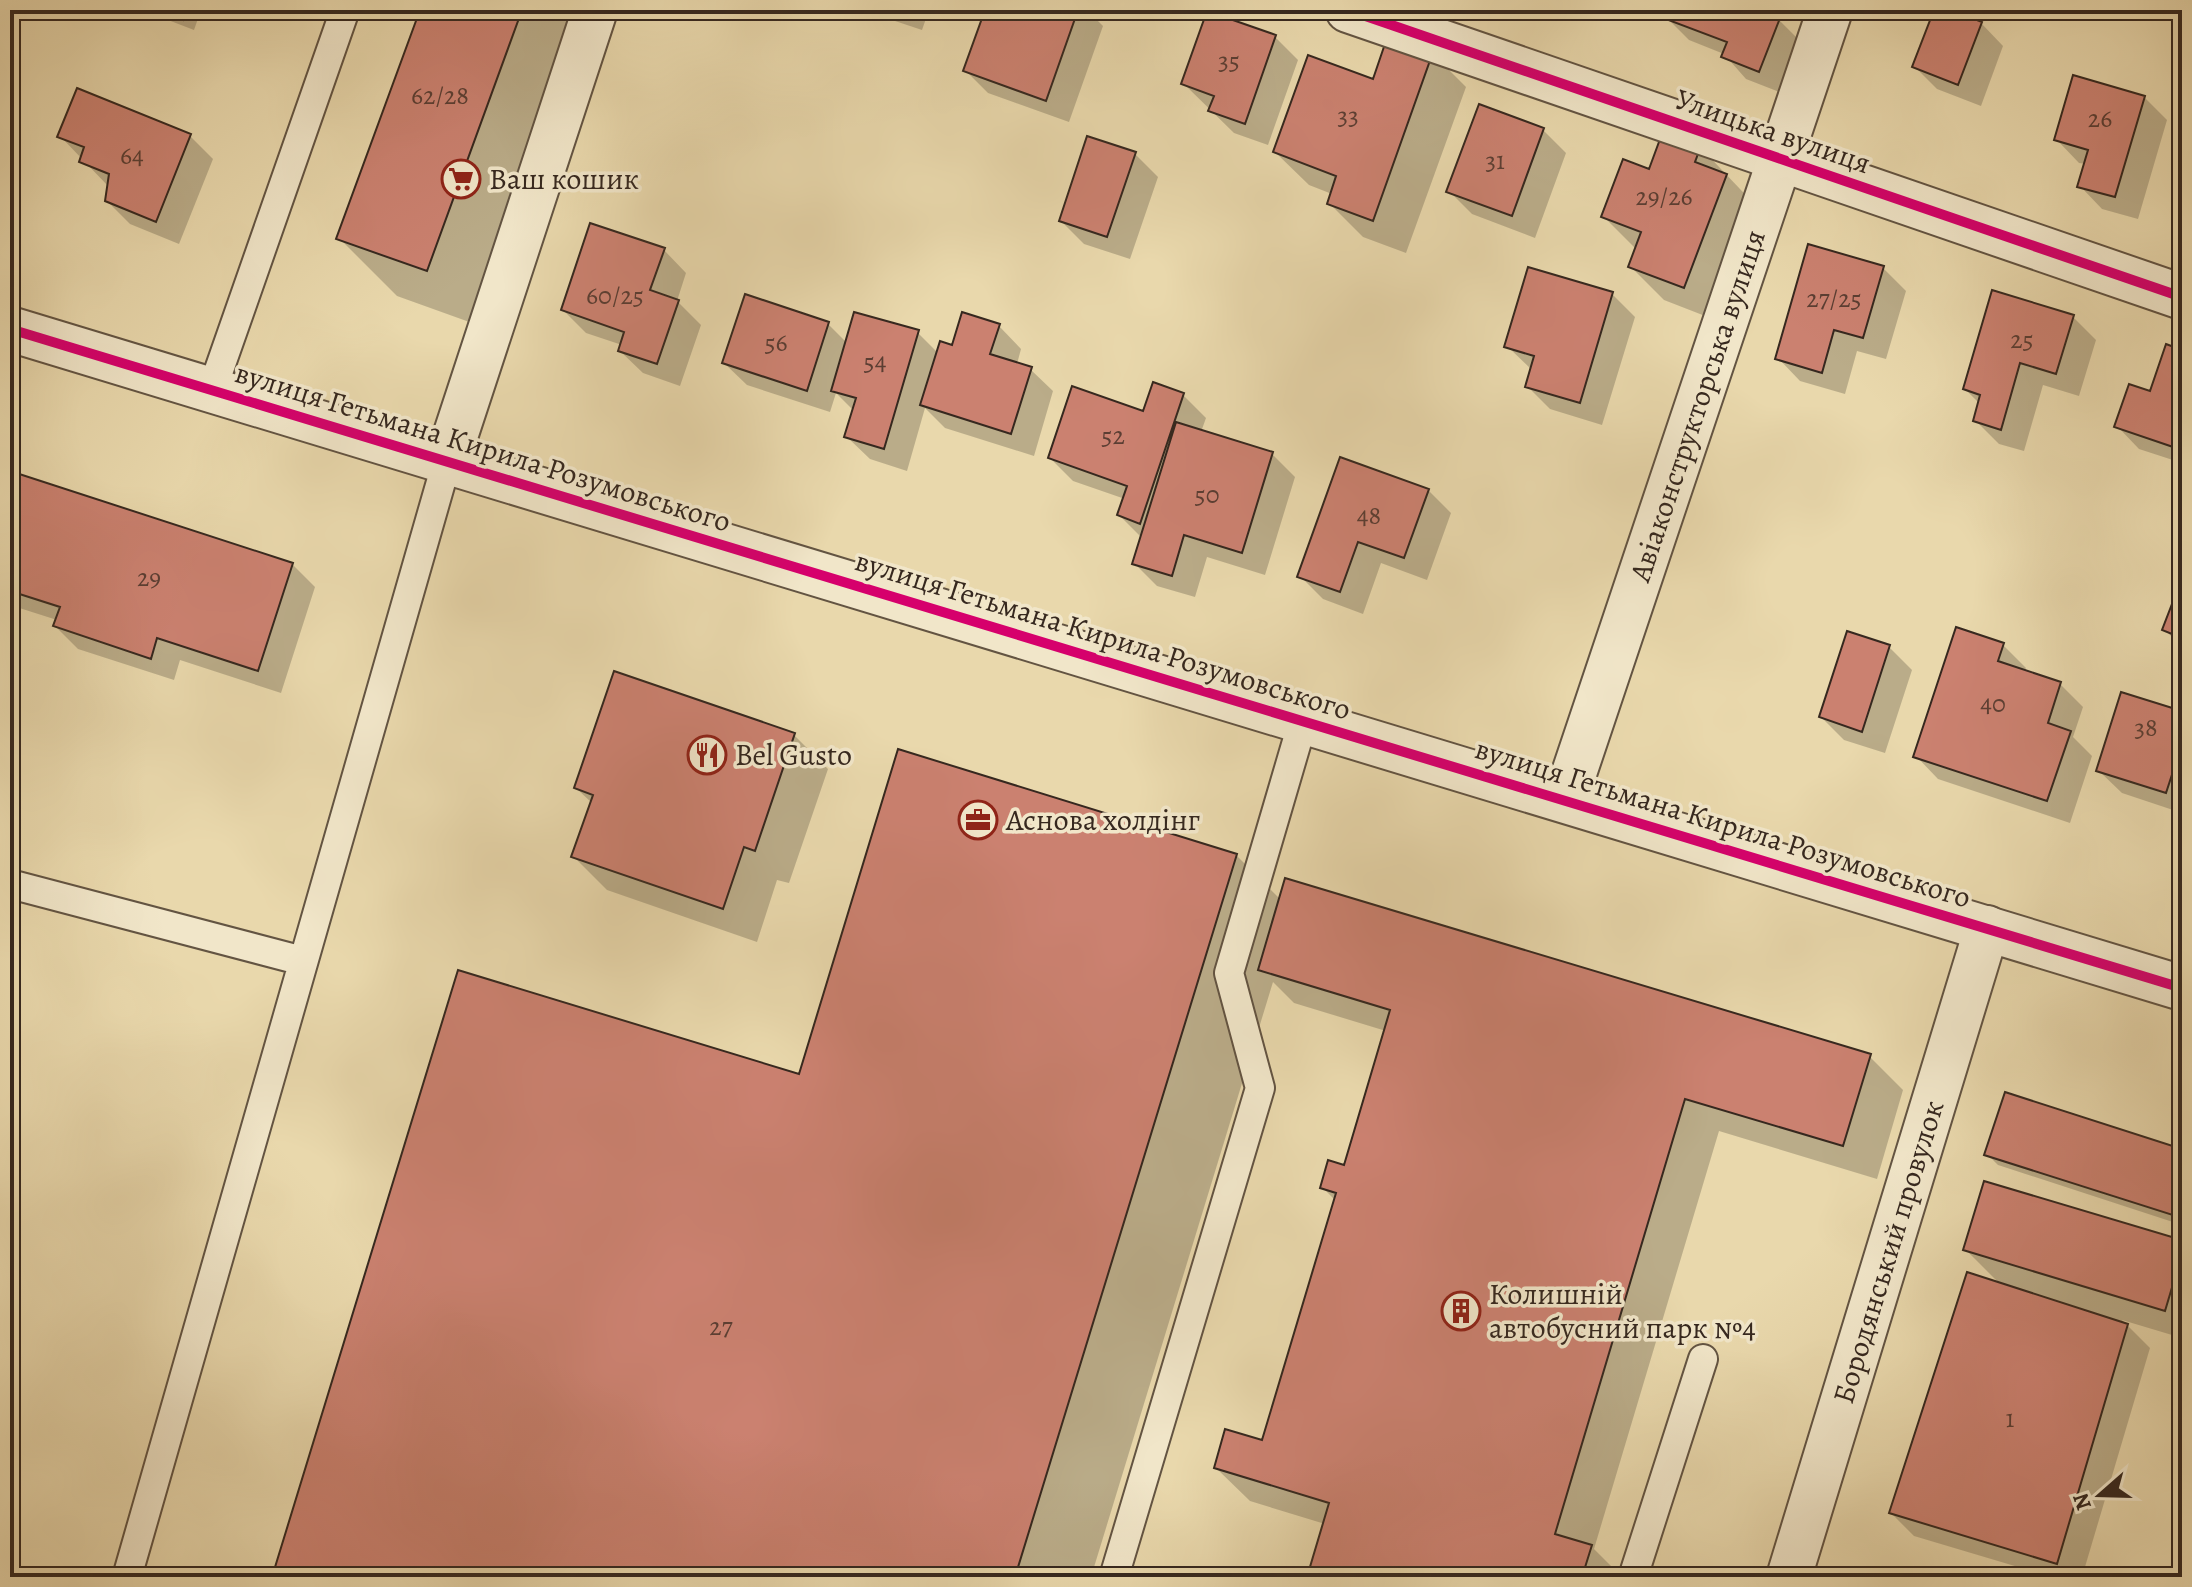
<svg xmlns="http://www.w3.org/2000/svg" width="2192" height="1587" viewBox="0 0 2192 1587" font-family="Alegreya,serif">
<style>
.shadow{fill:#0003}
.building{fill:#cb8170;stroke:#36281f;stroke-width:2}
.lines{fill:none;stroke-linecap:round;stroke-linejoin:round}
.service-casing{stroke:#635442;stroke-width:32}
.minor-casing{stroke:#635442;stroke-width:48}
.service{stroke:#f1e6c9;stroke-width:28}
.minor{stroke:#f1e6c9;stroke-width:44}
.cycleway-casing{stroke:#f1e6c9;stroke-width:15}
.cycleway{stroke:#d6006c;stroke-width:10}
.labels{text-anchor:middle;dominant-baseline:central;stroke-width:7;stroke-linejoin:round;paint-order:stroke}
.number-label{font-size:26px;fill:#5b3e33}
.street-label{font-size:30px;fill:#36281f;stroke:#f1e6c9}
.poi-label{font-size:30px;fill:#36281f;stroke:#f1e6c9;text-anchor:start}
</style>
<rect width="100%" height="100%" fill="#e9d8ac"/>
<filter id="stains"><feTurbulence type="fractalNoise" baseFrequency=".0025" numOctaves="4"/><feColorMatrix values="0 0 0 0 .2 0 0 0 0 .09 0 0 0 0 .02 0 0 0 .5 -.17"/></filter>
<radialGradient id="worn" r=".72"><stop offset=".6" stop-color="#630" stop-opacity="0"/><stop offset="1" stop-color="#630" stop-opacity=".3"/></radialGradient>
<!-- shadow -->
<path class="shadow" d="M142,10H201L194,30Z
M422,10H559L590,41L486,328L397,296L339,238Z
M862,10H929L922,30Z
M933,10H971L968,21Z
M987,10H1087L1103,26L1069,122L988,93L965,70Z
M1580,10H1609L1605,21Z
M1668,10H1772L1769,17L1779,20L1802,43L1782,93L1746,79L1724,54L1689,40L1666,17Z
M1773,10H1801L1797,20Z
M1936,10H1947L1981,23L2003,46L1981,106L1937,89L1914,66Z
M1275,37L1298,60L1268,145L1234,133L1184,84Z
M1432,53L1466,87L1406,253L1363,237L1329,203L1332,194L1309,185L1275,152L1374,81Z
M2144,97L2167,120L2138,219L2102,209L2080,186L2086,164L2079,163L2057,140Z
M1543,130L1566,153L1535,238L1472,214L1449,191Z
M60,136H190L213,159L179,244L130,224L107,201L109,187Z
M1700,147L1760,210L1718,321L1664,300L1631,267L1637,250L1603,216Z
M1135,154L1158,177L1130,259L1084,244L1061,221Z
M664,250L686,273L677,301L701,325L680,386L643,373L620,351L622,345L586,333L563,310Z
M1883,268L1906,291L1886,359L1857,351L1845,394L1800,381L1778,358Z
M1612,294L1635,317L1602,425L1550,409L1527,386L1532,370L1507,346Z
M2073,317L2096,340L2079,396L2043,385L2024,451L1999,444L1976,421L1980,404L1965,389Z
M828,324L847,343L917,332L938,353L999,326L1021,349L1017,364L1030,369L1053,391L1034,456L945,428L925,408L907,471L870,459L847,437L854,411L836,393L830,412L747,385L724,363Z
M2182,352V463L2139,449L2117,426L2151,393Z
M1183,395L1206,418L1201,432L1272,454L1295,477L1265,575L1207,557L1195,597L1157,586L1134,563L1142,538L1119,515L1125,499L1073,481L1050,458Z
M10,473L292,564L315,587L281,693L180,660L174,680L78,649L55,626L57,620L10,605Z
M1428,490L1451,513L1427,580L1381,563L1363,614L1323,599L1300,576Z
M2182,584V647L2165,630Z
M2003,645L2026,668L2024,672L2060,684L2083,707L2073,737L2092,756L2070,823L1938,779L1916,756Z
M1889,647L1912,670L1885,753L1844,740L1821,717Z
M2182,713V813L2122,793L2099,771Z
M794,735L828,769L789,883L777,880L757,942L607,890L573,856L592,803L576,788Z
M1236,855L1281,900L1869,1056L1903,1090L1877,1179L1719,1131L1594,1549L1622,1577H1309L1325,1524L1250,1501L1216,1468L1263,1443L1335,1200L1322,1187L1345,1167L1386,1031L1294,1003L1273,982L1091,1577H274L800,1077Z
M2182,1151V1225L1998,1165L1987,1154Z
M2182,1242V1338L2122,1320L2150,1348L2082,1577H2052L1914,1536L1891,1513L2001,1285L1966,1250Z"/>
<!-- building -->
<path class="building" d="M155,10H187L183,20Z
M420,10H522L427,271L336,239Z
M985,10H1078L1046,101L963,71Z
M1666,10H1758L1780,18L1759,72L1721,57L1727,42L1663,18Z
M1934,10H1952L1982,22L1958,85L1912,67Z
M1207,11L1276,35L1245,124L1208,111L1214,96L1181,84Z
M1388,35L1433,52L1373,221L1327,204L1336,176L1273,152L1308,55L1373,79Z
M2073,75L2145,96L2115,197L2077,187L2088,150L2054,140Z
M77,88L191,134L156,222L105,201L109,174L79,162L84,147L57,137Z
M1479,104L1544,128L1512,216L1446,192Z
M1663,131L1701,146L1695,162L1727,174L1684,288L1628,267L1641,232L1601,217L1623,159L1649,169Z
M1087,136L1136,152L1107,237L1059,221Z
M590,223L665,248L650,290L679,300L657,364L618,351L624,332L561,310Z
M1808,244L1884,266L1863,338L1834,330L1822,373L1775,359Z
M1528,267L1613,292L1580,403L1525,387L1534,356L1504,347Z
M1992,290L2074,315L2056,374L2020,363L2001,430L1973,421L1980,395L1963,389Z
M745,294L829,322L807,391L722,363Z
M854,312L919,330L884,449L844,437L856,398L831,391Z
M962,312L1000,324L990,354L1032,367L1011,434L920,405L940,341L952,345Z
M2166,344L2182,350V450L2114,427L2129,384L2150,391Z
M1153,382L1184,393L1140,524L1117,515L1127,486L1048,458L1072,386L1143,411Z
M1176,422L1273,452L1242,553L1184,535L1172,576L1132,564Z
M1340,457L1429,489L1404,558L1358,542L1340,592L1297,577Z
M10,471L293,563L258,671L157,638L151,659L53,626L60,607L10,591Z
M2182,578V638L2162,630Z
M1956,627L2004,643L1998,661L2061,682L2048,723L2071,731L2047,801L1913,757Z
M1847,631L1890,645L1862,732L1819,717Z
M614,671L795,733L755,851L744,847L723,909L571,857L593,795L574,788Z
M2121,692L2182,711V744L2166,793L2096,771Z
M898,749L1237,854L1015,1577H272L458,970L799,1074Z
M1285,878L1871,1054L1843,1146L1685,1099L1555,1534L1592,1545L1582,1577H1307L1329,1503L1214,1468L1225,1429L1262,1440L1336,1193L1320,1188L1328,1160L1344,1165L1390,1010L1258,970Z
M2005,1092L2182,1149V1218L1984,1155Z
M1984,1181L2182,1240V1254L2165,1311L1963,1250Z
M1967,1272L2128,1324L2057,1564L1889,1513Z"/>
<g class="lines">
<!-- service casing -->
<g class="service-casing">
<path id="service" d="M212,390L345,10
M10,884L303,961
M127,1577L447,461
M1114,1577L1260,1088L1229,973L1303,721
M1633,1577L1703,1359"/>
</g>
<!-- minor casing -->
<g class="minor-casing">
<g id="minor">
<path d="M1348,10L2182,297"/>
<path d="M10,329L2182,988"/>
<path d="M447,461L595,10"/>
<path id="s1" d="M1565,800L1830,10"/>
<path id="s2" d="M1789,1577L1987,928"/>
</g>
</g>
<!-- service -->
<use href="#service" class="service"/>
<!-- minor -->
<use href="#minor" class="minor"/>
<!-- cycleway casing -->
<g class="cycleway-casing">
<path id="cycleway" d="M1348,10L2182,297
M10,329L2182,988"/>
</g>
<!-- cycleway -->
<use href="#cycleway" class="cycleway"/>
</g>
<!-- icons -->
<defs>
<g id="supermarket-ring" transform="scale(2)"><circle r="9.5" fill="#f1e6c9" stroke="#8f2418" stroke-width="1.5"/><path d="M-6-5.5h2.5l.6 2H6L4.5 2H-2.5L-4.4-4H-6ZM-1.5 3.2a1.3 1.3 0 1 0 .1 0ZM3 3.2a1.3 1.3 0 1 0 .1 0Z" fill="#8f2418"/></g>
<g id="restaurant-ring" transform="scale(2)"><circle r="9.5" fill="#f1e6c9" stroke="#8f2418" stroke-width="1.5"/><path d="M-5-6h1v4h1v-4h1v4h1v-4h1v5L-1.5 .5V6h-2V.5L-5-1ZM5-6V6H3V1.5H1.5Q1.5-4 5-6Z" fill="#8f2418"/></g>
<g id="office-ring" transform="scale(2)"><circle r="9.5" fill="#f1e6c9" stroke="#8f2418" stroke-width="1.5"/><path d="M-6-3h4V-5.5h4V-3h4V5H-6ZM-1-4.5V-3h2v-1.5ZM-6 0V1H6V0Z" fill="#8f2418"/></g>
<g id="building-ring" transform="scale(2)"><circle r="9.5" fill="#f1e6c9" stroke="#8f2418" stroke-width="1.5"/><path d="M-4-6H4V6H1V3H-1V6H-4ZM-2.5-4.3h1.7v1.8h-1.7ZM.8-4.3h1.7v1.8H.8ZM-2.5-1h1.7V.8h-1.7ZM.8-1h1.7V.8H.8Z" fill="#8f2418"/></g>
</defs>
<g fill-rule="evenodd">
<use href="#supermarket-ring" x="461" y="179"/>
<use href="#restaurant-ring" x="707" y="755"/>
<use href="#office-ring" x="978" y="820"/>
<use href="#building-ring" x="1461" y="1311"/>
</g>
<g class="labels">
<!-- number labels -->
<g class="number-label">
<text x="1229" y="60">35</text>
<text x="440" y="95">62/28</text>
<text x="1348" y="115">33</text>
<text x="2100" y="118">26</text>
<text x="132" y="155">64</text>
<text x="1495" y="160">31</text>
<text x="1664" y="196">29/26</text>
<text x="615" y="295">60/25</text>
<text x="1834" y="298">27/25</text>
<text x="2022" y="339">25</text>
<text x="776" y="342">56</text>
<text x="875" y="361">54</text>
<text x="1113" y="435">52</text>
<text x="1207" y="494">50</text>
<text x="1369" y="515">48</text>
<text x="149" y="577">29</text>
<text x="1993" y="703">40</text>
<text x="2146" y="727">38</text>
<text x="721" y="1326">27</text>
<text x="2010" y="1418">1</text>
</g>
<!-- street labels -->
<g class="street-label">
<text transform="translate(1773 131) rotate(19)">Улицька вулиця</text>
<text stroke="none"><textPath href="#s1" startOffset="416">Авіаконструкторська вулиця</textPath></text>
<text transform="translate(483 447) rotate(17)">вулиця Гетьмана Кирила Розумовського</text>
<text transform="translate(1103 635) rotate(17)">вулиця Гетьмана Кирила Розумовського</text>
<text transform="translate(1723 823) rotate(17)">вулиця Гетьмана Кирила Розумовського</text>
<text stroke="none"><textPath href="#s2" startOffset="340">Бородянський провулок</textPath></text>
</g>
<!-- poi labels -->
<g class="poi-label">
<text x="489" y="179">Ваш кошик</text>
<text x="735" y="755">Bel Gusto</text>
<text x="1006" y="820">Аснова холдінг</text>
<text x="1489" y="1294">Колишній<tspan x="1489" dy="34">автобусний парк №4</tspan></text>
</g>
</g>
<!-- margin -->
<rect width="2192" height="1587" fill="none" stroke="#e9d8ac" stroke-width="40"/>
<rect x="12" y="12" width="2168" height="1563" fill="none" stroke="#36281f" stroke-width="4"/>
<rect x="20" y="20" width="2152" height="1547" fill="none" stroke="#36281f" stroke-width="2"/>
<!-- north arrow -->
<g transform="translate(2100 1495) rotate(250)" stroke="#f1e6c9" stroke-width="6" paint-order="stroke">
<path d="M0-6L14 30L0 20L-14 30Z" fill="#36281f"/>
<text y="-12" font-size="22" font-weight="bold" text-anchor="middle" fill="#36281f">N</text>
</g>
<rect width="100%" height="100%" filter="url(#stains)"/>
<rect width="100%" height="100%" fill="url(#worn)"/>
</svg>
